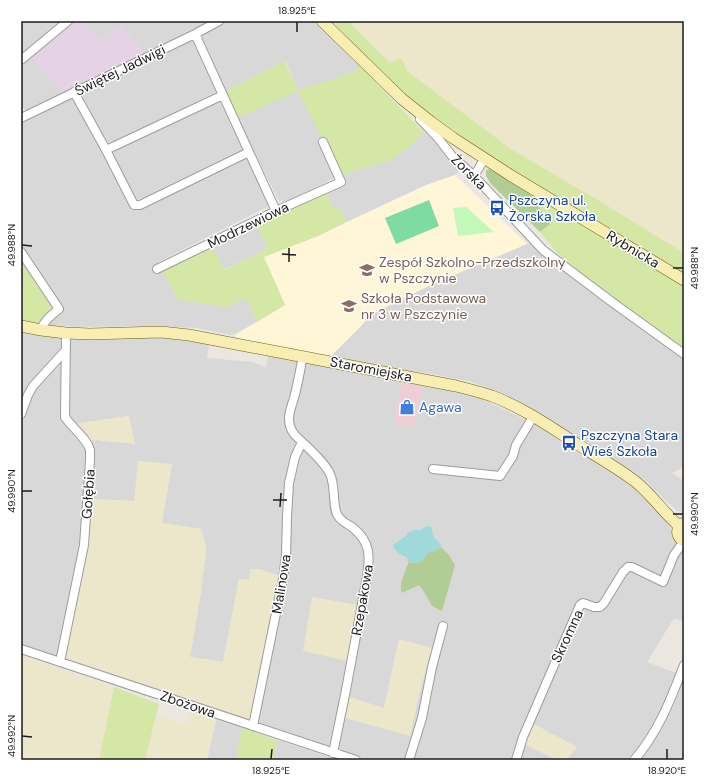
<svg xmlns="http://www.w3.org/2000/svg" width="705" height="781" viewBox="0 0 705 781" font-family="'DM Sans',sans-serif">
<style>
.residential{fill:#d9d8d8;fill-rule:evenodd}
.commercial{fill:#eeced4}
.industrial{fill:#e5d2e5}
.education{fill:#fef6d7}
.farmland{fill:#ece7cb}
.grass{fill:#d4e7a5}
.forest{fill:#b1cc95}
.park{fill:#c3f8bb}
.pitch{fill:#7edca3}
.water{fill:#a0d9da}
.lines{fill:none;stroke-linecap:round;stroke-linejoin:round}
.street-casing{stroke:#9c9c9c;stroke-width:10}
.secondary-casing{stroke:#6d6306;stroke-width:12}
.street{stroke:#fff;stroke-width:8}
.secondary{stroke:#f8edb2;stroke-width:11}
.ticks{fill:none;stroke:#1b1b1b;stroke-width:1.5}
.labels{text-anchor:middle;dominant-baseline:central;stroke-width:3;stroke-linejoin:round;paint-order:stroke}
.street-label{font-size:14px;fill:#1b1b1b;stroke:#fff}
.transit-label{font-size:14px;fill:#164399;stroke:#fff;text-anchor:start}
.education-label{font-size:14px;fill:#785e54;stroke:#fff;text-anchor:start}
.shop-label{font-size:14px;fill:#366cbe;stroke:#fff;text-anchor:start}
.neatline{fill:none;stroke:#1b1b1b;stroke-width:1.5}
.ticks-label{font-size:10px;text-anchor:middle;fill:#1b1b1b}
</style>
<rect width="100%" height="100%" fill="#ece6e0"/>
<!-- residential -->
<path class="residential" d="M21,21H63L21,56Z
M82,21H211L198,28L145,53L120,25L101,41Z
M225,21H313L361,68L340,77L323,138L335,177L306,194L284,202L279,201L237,118L298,90L286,61L226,91L200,39L202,34Z
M193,38L216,87V92L112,143L103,140L81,93Z
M30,56L63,93L26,111L21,105V64Z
M76,95L130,207L141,208L246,153L269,206L158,262L162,270L246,298L257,322L236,334L230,335L197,328L151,326L83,327L50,325L49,322L62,313L60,304L21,248V120Z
M221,98L245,148L145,197L135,200L110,151Z
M424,132L461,169L455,175L426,185L346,222L341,210L333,208L326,192L342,176L356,170L389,161L410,146Z
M256,223L268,248L223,270L211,244Z
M532,243L684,356V467L672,473L684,481V512L677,511L643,479L580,438L506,395L472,382L433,374L376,366L330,357L362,325L369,315L435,283L527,244Z
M21,330L33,335L62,337L61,350L27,388L21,402Z
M69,337H148L195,341L209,345L207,358L253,362L266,367L268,354L306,363L402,382L394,422L414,427L422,386L462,393L484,400L532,423L580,450L622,478L639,490L658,512L669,526L682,548L684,554V622L674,618L647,662L676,673L663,708L650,733L635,751L626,760H566L577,746L523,743L557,760H367L256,724L280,576L251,569L249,580L239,579L223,662L190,657L201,592L206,550L201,529L161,523L172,464L134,501L92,499L88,441L97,440L113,442L128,416L74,424L65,412ZM397,647L419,694L410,736L342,695L384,708Z
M62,359V416L84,442L87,451L82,543L57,657L21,645V411L32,393Z
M684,674V760H641V755L673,708Z
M216,720L242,728L236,760H207Z
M277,740L338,760H273Z"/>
<!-- commercial -->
<path class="commercial" d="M402,382L422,386L414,427L394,422Z"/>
<!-- industrial -->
<path class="industrial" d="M74,21H82L101,41L120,25L145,53L63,93L30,57Z"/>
<!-- education -->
<path class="education" d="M455,175L527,244L435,283L370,315L362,325L330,357L274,347L236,338V334L285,305L263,257L318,236L426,185Z"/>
<!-- farmland -->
<path class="farmland" d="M348,21H684V253L601,202L511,149L407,71L401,59L390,63Z
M129,416L135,444L97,440L88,441L74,424Z
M138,461L172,464L162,523L201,529L205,542L206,550L201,592L190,657L223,662L239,579L249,580L251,569H260L281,576L251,720L248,721L65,660L64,657L81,577L92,499L134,501Z
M312,597L358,605L348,661L303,651Z
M399,639L432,648L419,694L410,736L338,716L342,695L384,708Z
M21,655L114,687L99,760H21Z
M190,711L216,720L207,760H145L157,715L187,724Z
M532,723L577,747L566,760H557L523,743Z"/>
<!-- grass -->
<path class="grass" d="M331,21H348L390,63L401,58L407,71L511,149L601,202L684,253V273L476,147L446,127L404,94Z
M285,61L298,90L340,77L361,68L424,132L409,147L389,161L356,170L342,176L298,91L237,118L226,91Z
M326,192L333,208L341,209L346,222L318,236L264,257L285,305L257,322L246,298L227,307L178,300L162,270L211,244L224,270L268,248L256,223Z
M529,192L684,287V350L609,295L557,253L540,232L550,224Z
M21,261L53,305L48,313L36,324L21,319Z
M114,687L159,704L145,760H99Z
M242,728L277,740L273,760H236Z"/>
<!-- forest -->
<path class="forest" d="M489,169L529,192L550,224L540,232L491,184L486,176V170Z
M441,547L448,554L455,565L442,611L432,606L424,592L419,585L402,593C398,585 406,570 409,561L412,563L421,562L429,552L435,551Z"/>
<!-- park -->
<path class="park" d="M466,207L494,232L458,236L453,208Z"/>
<!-- pitch -->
<path class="pitch" d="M429,200L439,226L396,244L385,218Z"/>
<!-- water -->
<path class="water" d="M431,526L433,536L441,545V547L435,551L429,552L421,562L415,563L409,561L406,557C400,555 395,552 393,545L407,535V533L415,530H422L424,527Z"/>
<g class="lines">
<!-- street casing -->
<g class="street-casing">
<path id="street" d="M195,34L276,211
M21,60L68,21
M74,92L106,150L134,205H140L249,152
M21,118L195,34L219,21
M420,119L438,138L452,156L474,176L543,250L612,302L684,354
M106,150L223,95
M474,176L485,158
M21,252L59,309C52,315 44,320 41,330
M157,269L276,211L341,182L323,142
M303,356C300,370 298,384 294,398C292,405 289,411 289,419C289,426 292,433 298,438C308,448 324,461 330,474C336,486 332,508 338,516C341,521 347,524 352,527C371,542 370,556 367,577L346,690L333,753
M21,414L28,395L33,386L65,351
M433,469L500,476L513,456L516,445L533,417
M21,649L356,760
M60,662L84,545L90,460C90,457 90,453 90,450C87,438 72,428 65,417L66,333
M253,726L283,579L286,556L287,517L289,483L295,457L302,442
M409,760L422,718L432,667L443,626
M516,760L523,737L580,605L583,603L594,607H600L604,603L623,572L628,567H632L663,582L674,555L684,541
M634,760C658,733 671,699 684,665"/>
</g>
<!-- secondary casing -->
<g class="secondary-casing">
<path id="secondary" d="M322,21L402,99L431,122L453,138L510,175L684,280
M21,326L41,330L66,333L90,334L161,332L189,335L456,386C468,389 480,392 492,396C524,408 553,429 582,447C600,458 619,469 636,482C652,495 664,513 679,526
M684,523L679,526C676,532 678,538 684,541"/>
</g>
<!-- street -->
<use href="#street" class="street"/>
<!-- secondary -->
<use href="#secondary" class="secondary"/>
</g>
<!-- ticks -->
<path class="ticks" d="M297,32V22M22,245L32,246M282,254L296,255M289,262V248M673,268H683M22,491H32M273,500H287M280,507L281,493M673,514H683M22,736L32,737M271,759L272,749M667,759V749"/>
<!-- icons -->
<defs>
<g id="bus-bare" transform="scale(1.2)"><path d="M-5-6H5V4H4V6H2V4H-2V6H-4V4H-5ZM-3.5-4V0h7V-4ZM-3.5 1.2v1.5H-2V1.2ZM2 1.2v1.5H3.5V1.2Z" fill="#1a4fb4" stroke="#fff" stroke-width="2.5" paint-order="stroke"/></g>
<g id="school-bare" transform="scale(1.2)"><path d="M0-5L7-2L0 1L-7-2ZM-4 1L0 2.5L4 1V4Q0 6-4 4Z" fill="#8d6e63" stroke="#fff" stroke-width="2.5" paint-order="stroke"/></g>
<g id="shop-bare" transform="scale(1.2)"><path d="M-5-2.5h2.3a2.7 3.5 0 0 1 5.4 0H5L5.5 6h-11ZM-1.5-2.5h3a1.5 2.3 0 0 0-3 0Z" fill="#3f7fe0" stroke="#fff" stroke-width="2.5" paint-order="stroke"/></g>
</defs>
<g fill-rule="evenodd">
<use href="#bus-bare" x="497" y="208"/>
<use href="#school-bare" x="367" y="270"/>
<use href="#school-bare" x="349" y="306"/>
<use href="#shop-bare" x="407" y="407"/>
<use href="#bus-bare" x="569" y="443"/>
</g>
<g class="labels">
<!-- street labels -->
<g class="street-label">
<text transform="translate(120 70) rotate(-26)">Świętej Jadwigi</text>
<text transform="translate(469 172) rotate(45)">Żorska</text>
<text transform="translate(248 225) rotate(-26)">Modrzewiowa</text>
<text transform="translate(633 249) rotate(31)">Rybnicka</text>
<text transform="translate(371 369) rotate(11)">Staromiejska</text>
<text transform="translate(88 494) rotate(-86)">Gołębia</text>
<text transform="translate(281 584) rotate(-81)">Malinowa</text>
<text transform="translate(362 600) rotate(-80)">Rzepakowa</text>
<text transform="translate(567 636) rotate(-65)">Skromna</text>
<text transform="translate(188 704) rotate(19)">Zbożowa</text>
</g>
<!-- transit labels -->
<g class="transit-label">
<text x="509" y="200">Pszczyna ul.<tspan x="509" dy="16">Żorska Szkoła</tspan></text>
<text x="581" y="435">Pszczyna Stara<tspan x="581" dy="16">Wieś Szkoła</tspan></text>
</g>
<!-- education labels -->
<g class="education-label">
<text x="379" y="262">Zespół Szkolno-Przedszkolny<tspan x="379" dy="16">w Pszczynie</tspan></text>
<text x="361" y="298">Szkoła Podstawowa<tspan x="361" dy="16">nr 3 w Pszczynie</tspan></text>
</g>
<!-- shop labels -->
<g class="shop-label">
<text x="419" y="407">Agawa</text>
</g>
</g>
<!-- border -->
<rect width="705" height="781" fill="none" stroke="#ffffff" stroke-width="44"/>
<rect x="22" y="22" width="661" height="737" class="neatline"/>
<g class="ticks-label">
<text x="297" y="14">18.925°E</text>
<text transform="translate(11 245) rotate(-90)" y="4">49.988°N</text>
<text transform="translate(694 268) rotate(-90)" y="4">49.988°N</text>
<text transform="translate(11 491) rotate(-90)" y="4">49.990°N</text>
<text transform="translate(694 514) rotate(-90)" y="4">49.990°N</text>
<text transform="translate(11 736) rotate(-90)" y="4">49.992°N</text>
<text x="271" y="774">18.925°E</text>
<text x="667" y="774">18.920°E</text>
</g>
</svg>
